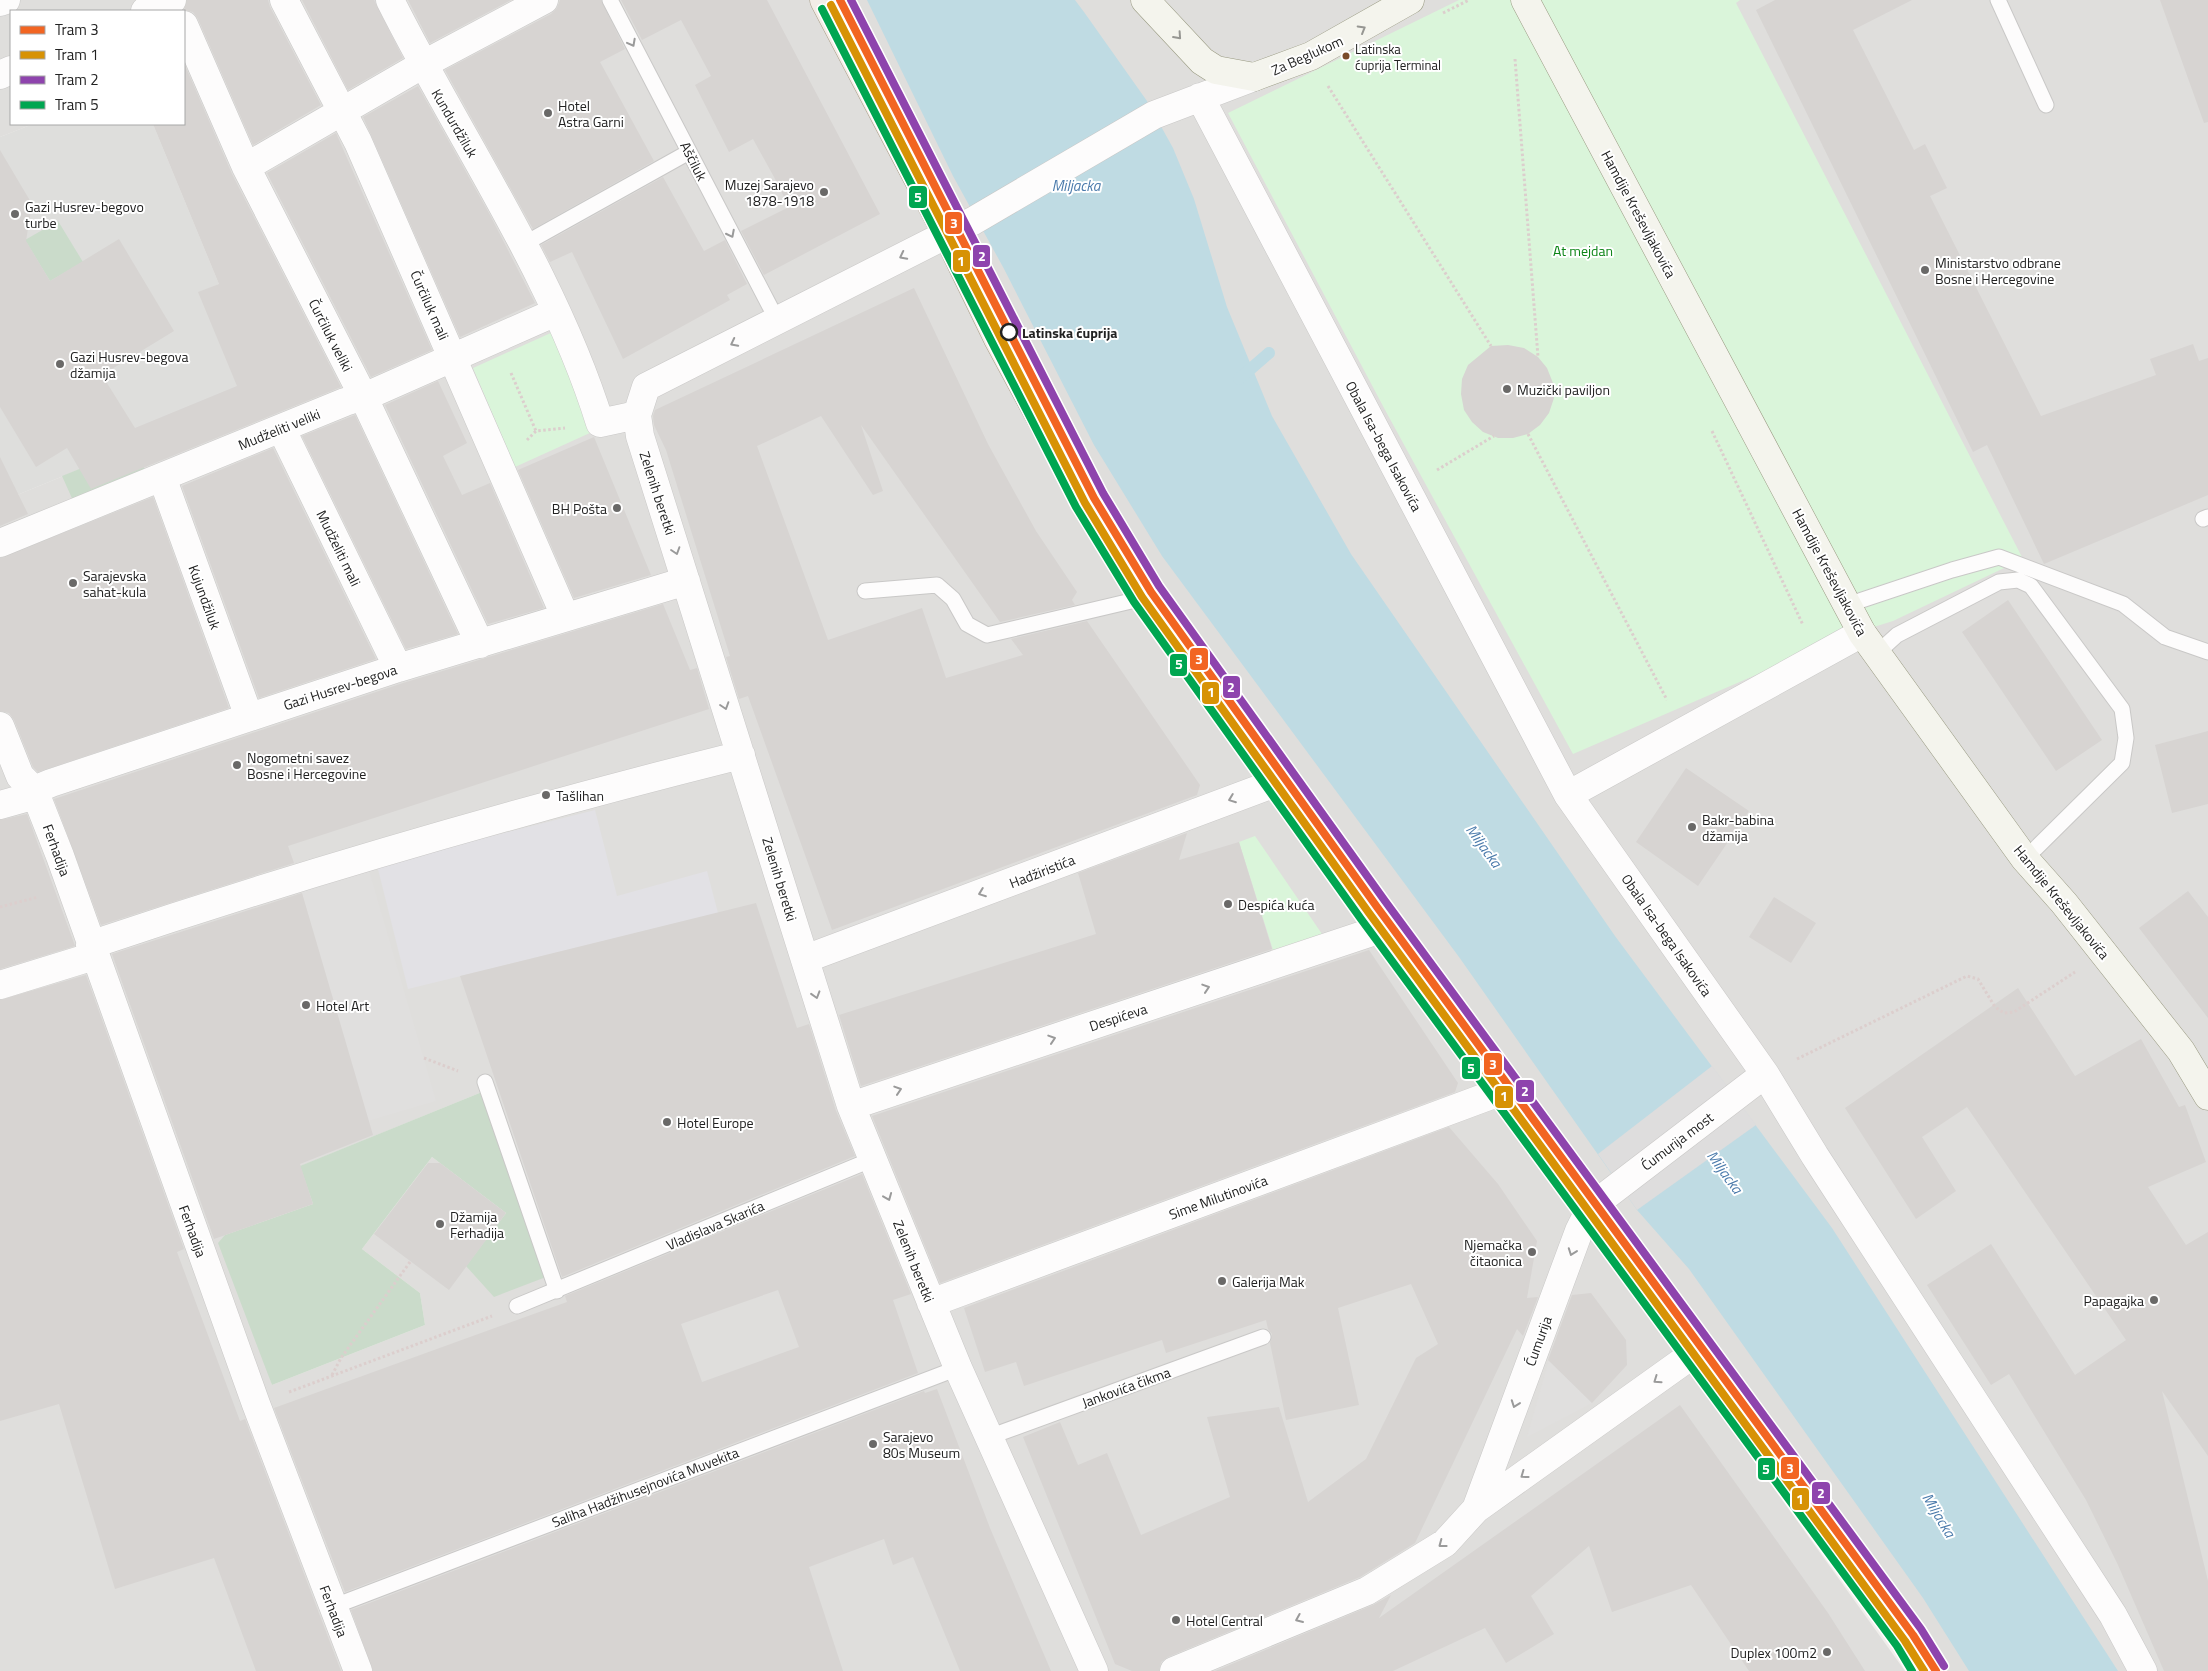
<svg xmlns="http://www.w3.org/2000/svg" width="2208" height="1671" viewBox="0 0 2208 1671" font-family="'Titillium Web',sans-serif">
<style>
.residential{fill:#dfdedc;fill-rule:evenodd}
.religious{fill:#dededc}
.cemetery{fill:#cadbca}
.park{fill:#daf5da}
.parking{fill:#e0dfde}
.plaza{fill:#e2e1e5}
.water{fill:#bfdbe3}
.pier{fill:#dedddd}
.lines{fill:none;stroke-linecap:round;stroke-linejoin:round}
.stream{stroke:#bfdbe3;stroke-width:12}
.building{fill:#d7d4d2;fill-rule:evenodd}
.lane-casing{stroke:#c9c8c7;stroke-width:17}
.street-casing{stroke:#c9c8c7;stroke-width:29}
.secondary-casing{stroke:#999a82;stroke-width:29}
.primary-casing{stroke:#a79c86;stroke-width:29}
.path{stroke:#dccecd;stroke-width:3;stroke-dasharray:2.5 2.5;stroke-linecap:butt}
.lane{stroke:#fdfcfc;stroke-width:15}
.street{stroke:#fdfcfc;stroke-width:28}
.secondary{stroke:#f4f4ed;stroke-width:28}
.primary{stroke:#f3ede7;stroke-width:28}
.tram-1-casing{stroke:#fff;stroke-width:11}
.tram-2-casing{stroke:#fff;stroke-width:11}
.tram-3-casing{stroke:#fff;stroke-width:11}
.tram-4-casing{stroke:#fff;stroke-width:11}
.tram-1{stroke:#f26522;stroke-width:8}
.tram-2{stroke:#d79205;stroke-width:8}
.tram-3{stroke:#8e44ad;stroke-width:8}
.tram-4{stroke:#00a651;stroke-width:8}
.oneway{stroke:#969692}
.oneway2{stroke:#9a9a9a}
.bus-dot{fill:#7a4b2a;stroke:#fff;stroke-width:2}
.poi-dot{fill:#6a6968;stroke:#fff;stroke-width:2}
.stop-dot{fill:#fff;stroke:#222;stroke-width:2.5}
.labels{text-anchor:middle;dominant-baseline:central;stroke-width:4;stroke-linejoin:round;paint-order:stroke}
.bus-label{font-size:13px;fill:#222;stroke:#fff;text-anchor:start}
.street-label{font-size:14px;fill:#222;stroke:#fff}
.poi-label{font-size:14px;fill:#222;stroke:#fff;text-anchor:start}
.park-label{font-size:14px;fill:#0c8416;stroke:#fff}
.stop-label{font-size:14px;font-weight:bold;fill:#222;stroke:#fff;text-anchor:start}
.water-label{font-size:15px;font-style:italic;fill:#4a7aab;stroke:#fff}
.line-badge{stroke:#fff;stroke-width:2}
.badge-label{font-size:14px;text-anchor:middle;font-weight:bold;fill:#fff}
</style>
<rect width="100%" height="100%" fill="#f0eeeb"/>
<!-- residential -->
<path class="residential" d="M0,0H814L921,205L1064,495L1133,605L1571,1206L1905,1671H0V502L134,447L198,292L219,284L153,124H184V11H11V124H33L0,137ZM482,1092L546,1277L467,1266L506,1213L432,1157L362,1249L420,1293L425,1325L272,1385L225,1235L313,1204L301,1166Z
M846,0H2208V1671H1947L1895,1593L1571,1161L1144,563L1081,460Z"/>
<!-- religious -->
<path class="religious" d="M33,124H153L219,284L198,293L237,386L134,447L0,502V137Z"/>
<!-- cemetery -->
<path class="cemetery" d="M58,221L83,262L50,281L25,240Z
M134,447L147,474L75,505L62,476Z
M482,1092L546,1277L494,1297L466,1266L506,1213L432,1157L362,1249L420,1293L425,1325L272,1385L218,1243L225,1235L313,1204L300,1166Z"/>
<!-- park -->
<path class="park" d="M1459,0H1740L1736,3L2023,559L1893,621L1848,635L1573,754L1384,408L1228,113Z
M553,332L592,432L515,467L473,368Z
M1255,836L1322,934L1273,950L1239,842Z"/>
<!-- parking -->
<path class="parking" d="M366,860L436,1101L368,1121L298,880Z
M1549,1360L1592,1403L1527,1437Z"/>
<!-- plaza -->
<path class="plaza" d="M595,810L617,896L707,871L718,913L408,989L377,865Z"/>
<!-- water -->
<path class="water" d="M867,0H1075L1084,12L1147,101L1173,148L1194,199L1227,307L1272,416L1351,554L1615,936L1832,1228L2118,1671H1969L1923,1598L1689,1269L1637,1210L1459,957L1162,556L1094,445L1003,267L953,176Z"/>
<!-- pier -->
<path class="pier" d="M1712,1066L1756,1125L1637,1210L1598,1154Z"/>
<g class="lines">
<!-- stream -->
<path class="stream" d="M1239,379L1269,353"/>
</g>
<!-- building -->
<path class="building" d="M187,0H268L270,7L321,105L253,145L198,19L193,12L184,10Z
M302,0H374L403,58L348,90Z
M408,0H511L430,43Z
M560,0H601L625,49L600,62L654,161L533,229L445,70L551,14L557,8Z
M621,0H767L880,214L764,275L741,231L789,207L774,177L753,139L729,152L695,85L711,76L681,20L642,40Z
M1775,0H1912L1853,30L1914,150L1925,144L1947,188L1930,196L2041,416L2156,375L2150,359L2193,344L2199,361L2208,358V495L2044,564L1987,445L1973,452L1756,10Z
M2160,0H2208V122L2204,123Z
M184,63L232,174L341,387L91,489L67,448L36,467L0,407V150L32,204L26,241L50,281L119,239L174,331L102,375L135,428L237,386L198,292L219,284L153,124H184Z
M418,86L490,215L535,303L460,337L363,117Z
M336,133L432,350L371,377L267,173Z
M663,177L704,251L725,240L747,284L727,295L730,300L623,359L572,252L550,262L541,245Z
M914,288L988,444L1036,531L1077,592L1072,600L1075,605L1000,622L861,425L883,491L873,495L821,416L757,446L828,640L922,608L946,678L1023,655L1011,639L1087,621L1200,785L1197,795L832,930L748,696L739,699L726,657L730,656L666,450L654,425L653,416L655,410Z
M1508,345L1524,348L1538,357L1547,368L1553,383L1554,398L1549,413L1540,425L1528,434L1513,438H1498L1483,432L1472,422L1464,410L1461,394L1462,379L1468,365L1491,346Z
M438,381L467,443L443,456L462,495L490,483L544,608L488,624L385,405Z
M355,415L458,634L406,649L302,436Z
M594,437L651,575L574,598L518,470Z
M273,448L376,659L259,698L182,486Z
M0,457L28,514L0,526Z
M153,497L229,708L38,772L33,767L14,720L9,713L0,711V558Z
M2008,600L2102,740L2056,771L1962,632Z
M663,604L690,670L697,668L709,709L288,846L294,863L101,925L54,799L403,683Z
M2208,731V804L2172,813L2155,745Z
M1686,768L1749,811L1698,886L1636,842Z
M27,814L75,946L0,969V820Z
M1187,833L1179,860L1239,842L1272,949L861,1086L839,1015L1096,934L1078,873Z
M2188,891L2208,917V1018L2139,928Z
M302,893L373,1135L300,1164L313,1204L214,1239L112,954Z
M1774,897L1816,923L1791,963L1749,937Z
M756,903L797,1028L809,1024L836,1111L855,1156L562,1277L460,976Z
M1369,950L1458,1083L1455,1092L940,1283L872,1116Z
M86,975L184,1249L177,1252L240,1421L245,1419L341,1671H256L214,1558L115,1589L59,1404L0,1421V1000Z
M2018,988L2075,1076L2141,1039L2179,1107L2185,1105L2206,1162L2148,1187L2186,1245L2208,1232V1456L2162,1391L2208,1581V1671H2164L2118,1565L2086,1500L2009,1374L1991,1385L1927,1285L1991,1244L2075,1375L2126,1340L1967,1107L1922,1137L1956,1191L1916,1219L1845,1108Z
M1449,1127L1498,1184L1537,1241L1527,1298L1538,1297L1523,1336L1517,1329L1415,1543L1360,1577L1168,1657L1161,1662L1159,1671H1132L1115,1664L1023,1437L1060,1422L1078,1465L1107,1453L1141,1535L1230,1497L1207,1417L1279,1407L1308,1502L1366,1459L1416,1358L1438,1344L1411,1284L1338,1308L1359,1405L1286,1420L1270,1343L1272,1334L1268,1329L1266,1320L1166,1353L1162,1340L1024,1386L1016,1362L985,1372L964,1308Z
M428,1163H440L506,1213L449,1290L374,1234Z
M862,1174L911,1294L893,1300L918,1373L345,1592L274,1408L567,1302L565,1296ZM778,1290L799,1347L702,1382L681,1324Z
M1591,1293L1626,1340L1627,1365L1592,1403L1548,1360L1572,1295Z
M937,1389L990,1528L1051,1671H960L913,1557L893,1565L884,1539L809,1567L843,1671H373L351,1610L924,1391L925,1393Z
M1680,1405L1828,1613L1865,1671H1749L1691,1585L1612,1612L1589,1546L1531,1596L1554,1634L1506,1663L1485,1628L1393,1671H1215L1373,1605L1391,1595L1379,1618Z"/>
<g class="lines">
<!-- lane casing -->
<g class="lane-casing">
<path id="lane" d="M610,0L778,322
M1998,0L2046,105
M524,244L689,152
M2203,519L2208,517
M865,591L937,585L953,599L967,624L987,635L1144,598
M1847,605L1952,570L1999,557L2123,604L2165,637L2208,652
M1876,654L1897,635L1999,582L2018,580L2031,586L2122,709L2126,738L2122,763L2025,859
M485,1082L557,1291
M517,1306L873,1159
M989,1437L1263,1337
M332,1607L958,1368"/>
</g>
<!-- street casing -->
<g class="street-casing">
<path id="street" d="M284,0L358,142L565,616
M390,0C460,140 553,272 600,423L637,415
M0,2L6,0
M145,11L172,0
M184,25L246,167L363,396L480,644
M0,75L11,70
M1200,97L1568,795
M246,167L422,65L544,0
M281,428L398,668
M162,477L249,717
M0,543L345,402L373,393L556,312
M1862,633L1568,795L1765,1074L1815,1156L2113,1615L2143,1671
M0,726L20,776L34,790L60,856L256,1404L358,1671
M0,805L25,798L34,790L51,783L398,668L686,581
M90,945C304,873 521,810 741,755
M805,959L1278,782
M0,985L94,956
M851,1106L1384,928
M931,1303L1505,1090
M1476,1509L1579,1231L1591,1207L1765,1074
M1094,1671L958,1368L851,1106L640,436L637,415L646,387L973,221L1154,115L1254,77
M1174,1671L1367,1591L1445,1543L1476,1509L1696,1352"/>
</g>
<!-- secondary casing -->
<g class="secondary-casing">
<path id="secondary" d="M1145,0L1202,61L1216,70L1254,77L1311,56L1410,0
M1525,0L1862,633L2025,859L2064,903L2181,1051L2208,1096"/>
</g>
<!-- primary casing -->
<g class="primary-casing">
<path id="primary" d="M824,0L947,234L997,337L1086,502L1144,598L1189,663L1882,1605L1925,1671"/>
</g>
<!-- path -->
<path class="path" d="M1443,13L1469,0
M1515,59L1538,357
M1328,86L1491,346
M511,373L536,431
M1712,431L1803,625
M1528,434L1667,700
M527,440L536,431L565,428
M1437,470L1494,436
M0,907L38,897
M424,1058L458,1071
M1797,1059L1967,976L1978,979L1995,1007L2004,1013L2014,1012L2075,972
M332,1375L341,1358L410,1262
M289,1392L492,1316"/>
<!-- lane -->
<use href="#lane" class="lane"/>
<!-- street -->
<use href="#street" class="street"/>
<!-- secondary -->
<use href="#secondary" class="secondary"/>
<!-- primary -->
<use href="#primary" class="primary"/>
<!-- tram-1 casing -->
<g class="tram-1-casing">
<path id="tram-1" d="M840,0L1094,498L1151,592L1377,907L1913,1635L1936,1671"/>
</g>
<!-- tram-2 casing -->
<g class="tram-2-casing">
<path id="tram-2" d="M831,5L1085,503L1142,597L1369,913L1905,1641L1924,1671"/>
</g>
<!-- tram-3 casing -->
<g class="tram-3-casing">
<path id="tram-3" d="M851,0L1103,493L1159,586L1385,901L1921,1629L1944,1666"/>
</g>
<!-- tram-4 casing -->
<g class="tram-4-casing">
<path id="tram-4" d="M822,9L1076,507L1134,602L1361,919L1897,1646L1912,1671"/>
</g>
<!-- tram-1 -->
<use href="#tram-1" class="tram-1"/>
<!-- tram-2 -->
<use href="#tram-2" class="tram-2"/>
<!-- tram-3 -->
<use href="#tram-3" class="tram-3"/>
<!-- tram-4 -->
<use href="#tram-4" class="tram-4"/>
</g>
<!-- one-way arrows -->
<defs><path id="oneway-chevron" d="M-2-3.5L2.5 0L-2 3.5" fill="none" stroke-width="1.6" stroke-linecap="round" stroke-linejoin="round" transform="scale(1.25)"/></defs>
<g class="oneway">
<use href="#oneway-chevron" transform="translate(1362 29) rotate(-30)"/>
<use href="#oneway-chevron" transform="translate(1178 36) rotate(48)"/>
</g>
<g class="oneway2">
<use href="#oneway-chevron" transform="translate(632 43) rotate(62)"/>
<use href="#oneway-chevron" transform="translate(731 234) rotate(63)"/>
<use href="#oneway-chevron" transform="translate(903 256) rotate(153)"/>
<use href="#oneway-chevron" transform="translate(734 343) rotate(153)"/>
<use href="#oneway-chevron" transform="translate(676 551) rotate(72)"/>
<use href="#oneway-chevron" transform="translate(725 706) rotate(72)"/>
<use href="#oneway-chevron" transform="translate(1232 799) rotate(159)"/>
<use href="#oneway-chevron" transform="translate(982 893) rotate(159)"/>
<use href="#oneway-chevron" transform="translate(1206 988) rotate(-18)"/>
<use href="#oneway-chevron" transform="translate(816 995) rotate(73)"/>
<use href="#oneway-chevron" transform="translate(1052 1039) rotate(-18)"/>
<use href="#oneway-chevron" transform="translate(898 1090) rotate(-18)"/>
<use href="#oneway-chevron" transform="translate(888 1197) rotate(68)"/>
<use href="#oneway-chevron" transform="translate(1572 1252) rotate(110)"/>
<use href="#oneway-chevron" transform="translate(1657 1380) rotate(145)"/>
<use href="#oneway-chevron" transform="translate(1515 1404) rotate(110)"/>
<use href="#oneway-chevron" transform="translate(1524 1475) rotate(144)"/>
<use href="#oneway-chevron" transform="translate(1442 1544) rotate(143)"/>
<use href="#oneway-chevron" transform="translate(1299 1619) rotate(157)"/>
</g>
<!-- markers -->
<circle class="bus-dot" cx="1346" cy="56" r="4.5"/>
<g class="poi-dot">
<circle cx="548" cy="113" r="5"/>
<circle cx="824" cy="192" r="5"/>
<circle cx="15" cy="214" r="5"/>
<circle cx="1925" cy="270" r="5"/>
<circle cx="60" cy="364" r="5"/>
<circle cx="1507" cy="389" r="5"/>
<circle cx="617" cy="508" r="5"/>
<circle cx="73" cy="583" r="5"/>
<circle cx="237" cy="765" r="5"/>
<circle cx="546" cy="795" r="5"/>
<circle cx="1692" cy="827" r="5"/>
<circle cx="1228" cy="904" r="5"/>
<circle cx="306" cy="1005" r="5"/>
<circle cx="667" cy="1122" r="5"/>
<circle cx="440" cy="1224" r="5"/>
<circle cx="1532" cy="1252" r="5"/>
<circle cx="1222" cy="1281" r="5"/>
<circle cx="2154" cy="1300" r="5"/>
<circle cx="873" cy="1444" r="5"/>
<circle cx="1176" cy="1620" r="5"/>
<circle cx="1827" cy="1652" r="5"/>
</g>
<circle class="stop-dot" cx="1009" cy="332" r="8"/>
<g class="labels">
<!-- bus labels -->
<g class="bus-label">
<text x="1355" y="49">Latinska<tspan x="1355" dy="16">ćuprija Terminal</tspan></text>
</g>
<!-- street labels -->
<g class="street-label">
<text transform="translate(1307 55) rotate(-24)">Za Beglukom</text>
<text transform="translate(455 123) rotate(60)">Kundurdžiluk</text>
<text transform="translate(694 161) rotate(63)">Aščiluk</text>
<text transform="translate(1639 214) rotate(62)">Hamdije Kreševljakovića</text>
<text transform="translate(430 305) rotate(66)">Čurčiluk mali</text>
<text transform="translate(331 335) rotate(63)">Čurčiluk veliki</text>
<text transform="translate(279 429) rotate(-22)">Mudželiti veliki</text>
<text transform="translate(1384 446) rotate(62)">Obala Isa-bega Isakovića</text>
<text transform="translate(658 493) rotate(72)">Zelenih beretki</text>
<text transform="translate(339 548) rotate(64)">Mudželiti mali</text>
<text transform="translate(1830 572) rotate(62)">Hamdije Kreševljakovića</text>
<text transform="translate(205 597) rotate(70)">Kujundžiluk</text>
<text transform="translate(340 687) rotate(-18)">Gazi Husrev-begova</text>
<text transform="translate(57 850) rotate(70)">Ferhadija</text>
<text transform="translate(1042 871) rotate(-21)">Hadžiristića</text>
<text transform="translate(780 879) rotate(73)">Zelenih beretki</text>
<text transform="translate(2062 902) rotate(51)">Hamdije Kreševljakovića</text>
<text transform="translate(1667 935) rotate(55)">Obala Isa-bega Isakovića</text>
<text transform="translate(1118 1017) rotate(-18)">Despićeva</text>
<text transform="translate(1677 1141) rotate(-37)">Ćumurija most</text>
<text transform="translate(1218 1197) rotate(-20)">Sime Milutinovića</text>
<text transform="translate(715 1225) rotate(-23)">Vladislava Skarića</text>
<text transform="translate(193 1231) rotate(70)">Ferhadija</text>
<text transform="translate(914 1261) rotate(68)">Zelenih beretki</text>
<text transform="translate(1538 1341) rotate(-70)">Ćumurija</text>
<text transform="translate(1126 1387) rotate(-20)">Jankovića čikma</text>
<text transform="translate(645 1487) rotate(-21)">Saliha Hadžihusejnovića Muvekita</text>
<text transform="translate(334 1611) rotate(69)">Ferhadija</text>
</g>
<!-- poi labels -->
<g class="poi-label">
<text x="558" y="105">Hotel<tspan x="558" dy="16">Astra Garni</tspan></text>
<text x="814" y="184" text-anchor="end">Muzej Sarajevo<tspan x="814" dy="16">1878-1918</tspan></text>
<text x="25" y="206">Gazi Husrev-begovo<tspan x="25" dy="16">turbe</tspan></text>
<text x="1935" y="262">Ministarstvo odbrane<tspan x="1935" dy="16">Bosne i Hercegovine</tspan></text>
<text x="70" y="356">Gazi Husrev-begova<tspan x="70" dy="16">džamija</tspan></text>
<text x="1517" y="389">Muzički paviljon</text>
<text x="607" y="508" text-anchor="end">BH Pošta</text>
<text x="83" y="575">Sarajevska<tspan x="83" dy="16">sahat-kula</tspan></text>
<text x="247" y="757">Nogometni savez<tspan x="247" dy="16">Bosne i Hercegovine</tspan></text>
<text x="556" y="795">Tašlihan</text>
<text x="1702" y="819">Bakr-babina<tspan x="1702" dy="16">džamija</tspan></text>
<text x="1238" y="904">Despića kuća</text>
<text x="316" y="1005">Hotel Art</text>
<text x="677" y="1122">Hotel Europe</text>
<text x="450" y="1216">Džamija<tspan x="450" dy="16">Ferhadija</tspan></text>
<text x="1522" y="1244" text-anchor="end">Njemačka<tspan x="1522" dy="16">čitaonica</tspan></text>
<text x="1232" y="1281">Galerija Mak</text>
<text x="2144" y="1300" text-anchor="end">Papagajka</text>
<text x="883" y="1436">Sarajevo<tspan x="883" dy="16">80s Museum</tspan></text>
<text x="1186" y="1620">Hotel Central</text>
<text x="1817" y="1652" text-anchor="end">Duplex 100m2</text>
</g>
<!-- park labels -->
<g class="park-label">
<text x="1583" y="250">At mejdan</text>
</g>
<!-- stop labels -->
<g class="stop-label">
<text x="1022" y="332">Latinska ćuprija</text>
</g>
<!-- water labels -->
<g class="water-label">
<text x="1076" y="185">Miljacka</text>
<text transform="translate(1484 846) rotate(54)">Miljacka</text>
<text transform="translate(1725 1172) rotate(54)">Miljacka</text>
<text transform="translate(1939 1515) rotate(59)">Miljacka</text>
</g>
</g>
<g class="line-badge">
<rect x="908" y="185" width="20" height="24" rx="5" fill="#00a651"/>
<rect x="944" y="211" width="19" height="24" rx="5" fill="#f26522"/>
<rect x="972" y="244" width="19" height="24" rx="5" fill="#8e44ad"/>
<rect x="952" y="249" width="19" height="24" rx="5" fill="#d79205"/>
<rect x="1189" y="647" width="20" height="24" rx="5" fill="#f26522"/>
<rect x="1169" y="653" width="19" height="24" rx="5" fill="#00a651"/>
<rect x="1222" y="675" width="19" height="24" rx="5" fill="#8e44ad"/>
<rect x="1201" y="681" width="19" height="24" rx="5" fill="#d79205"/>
<rect x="1483" y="1052" width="20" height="24" rx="5" fill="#f26522"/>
<rect x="1461" y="1056" width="20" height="24" rx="5" fill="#00a651"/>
<rect x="1515" y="1079" width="20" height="24" rx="5" fill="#8e44ad"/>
<rect x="1494" y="1085" width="20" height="24" rx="5" fill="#d79205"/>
<rect x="1780" y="1456" width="20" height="24" rx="5" fill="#f26522"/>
<rect x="1757" y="1457" width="19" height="24" rx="5" fill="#00a651"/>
<rect x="1811" y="1481" width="20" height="24" rx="5" fill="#8e44ad"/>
<rect x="1791" y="1487" width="19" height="24" rx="5" fill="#d79205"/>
</g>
<g class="badge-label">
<text x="918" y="202">5</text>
<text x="954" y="228">3</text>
<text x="982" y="261">2</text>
<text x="961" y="266">1</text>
<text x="1199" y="664">3</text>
<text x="1179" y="669">5</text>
<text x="1231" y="692">2</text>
<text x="1211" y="697">1</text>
<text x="1493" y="1069">3</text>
<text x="1471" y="1073">5</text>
<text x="1525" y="1096">2</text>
<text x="1504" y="1101">1</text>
<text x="1790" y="1473">3</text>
<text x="1766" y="1474">5</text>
<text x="1821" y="1498">2</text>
<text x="1800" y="1504">1</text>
</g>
<!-- legend -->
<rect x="10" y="10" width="175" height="115" fill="#ffffff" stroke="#a7a7a7"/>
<rect x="20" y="26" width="25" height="8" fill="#f26522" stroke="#a7a7a7"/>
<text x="55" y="35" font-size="15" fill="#222222">Tram 3</text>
<rect x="20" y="51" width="25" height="8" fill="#d79205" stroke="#a7a7a7"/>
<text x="55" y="60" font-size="15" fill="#222222">Tram 1</text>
<rect x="20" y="76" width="25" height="8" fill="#8e44ad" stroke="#a7a7a7"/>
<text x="55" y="85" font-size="15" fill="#222222">Tram 2</text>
<rect x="20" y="101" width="25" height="8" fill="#00a651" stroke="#a7a7a7"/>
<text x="55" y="110" font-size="15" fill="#222222">Tram 5</text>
</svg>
